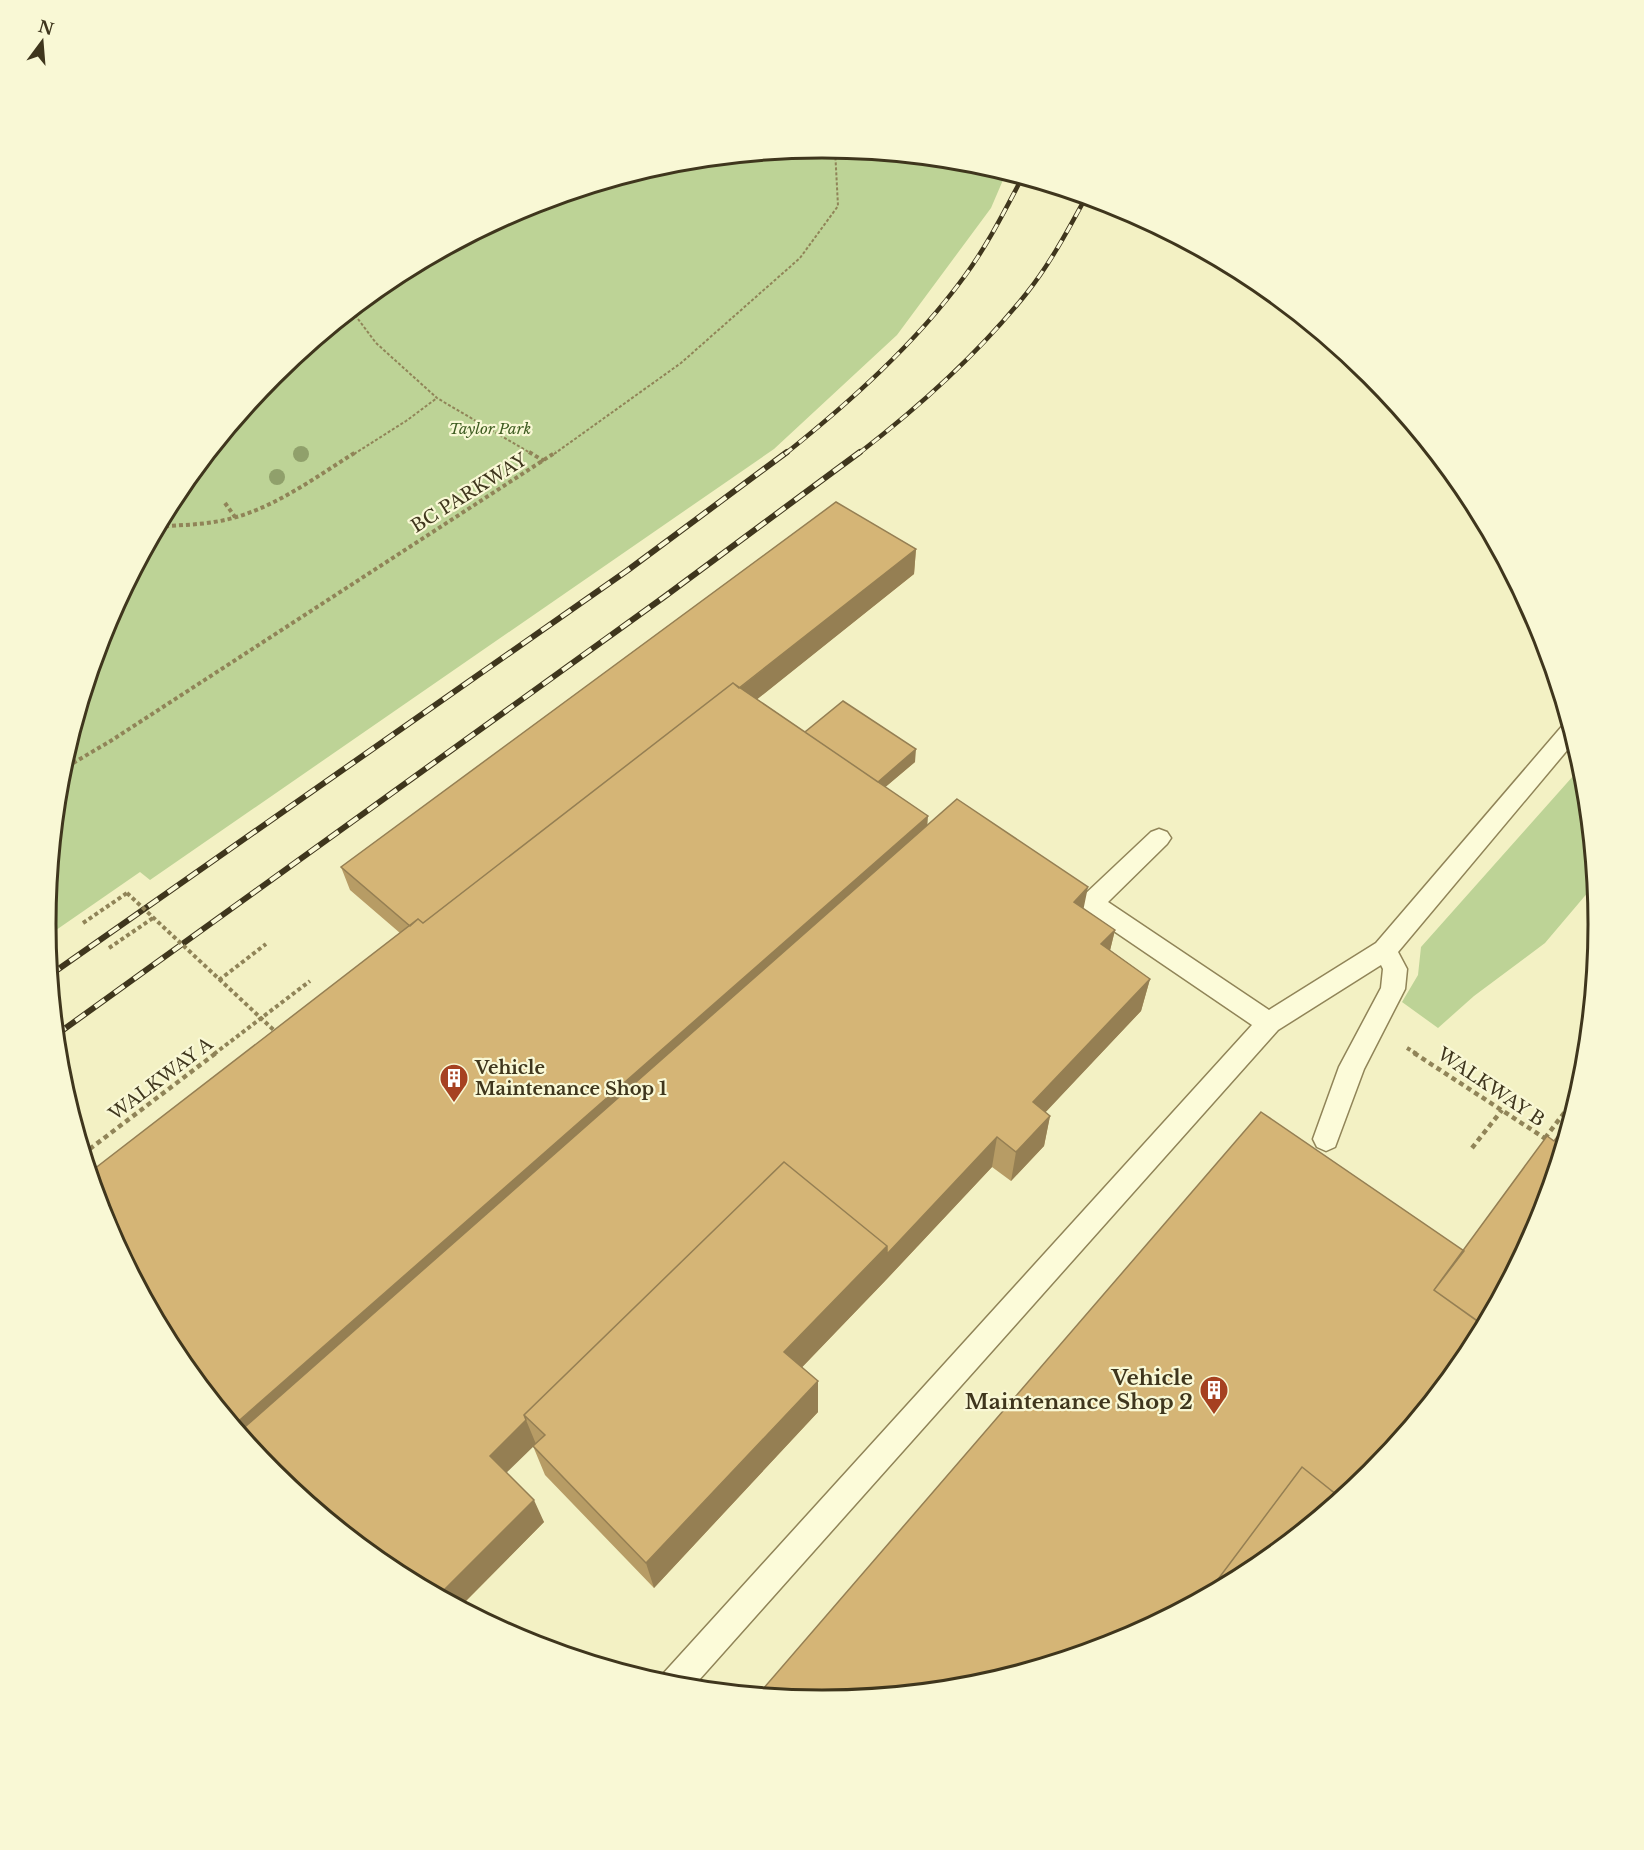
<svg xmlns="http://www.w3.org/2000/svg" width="1644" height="1850" viewBox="0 0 1644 1850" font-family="'Libre Baskerville',serif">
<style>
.green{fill:#bdd396}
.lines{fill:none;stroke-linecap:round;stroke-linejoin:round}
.service-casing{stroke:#908458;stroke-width:3}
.path-far2{stroke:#908458;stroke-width:2;stroke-dasharray:3 2;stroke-linecap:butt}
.path-far1{stroke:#908458;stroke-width:4;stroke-dasharray:4 3;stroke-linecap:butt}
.path{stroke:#908458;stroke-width:4.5;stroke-dasharray:5 4;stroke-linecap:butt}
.service{fill:#fcfbd9;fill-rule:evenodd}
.rail-far1-casing{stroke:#3f361d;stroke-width:4.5}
.rail-casing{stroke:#3f361d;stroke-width:6}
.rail-far1{stroke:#f9f8d5;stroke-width:3;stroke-dasharray:9;stroke-linecap:butt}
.rail{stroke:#f9f8d5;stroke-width:4;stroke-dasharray:12;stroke-linecap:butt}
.path-bridge{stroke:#908458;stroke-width:4;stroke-dasharray:4 3;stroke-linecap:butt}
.tree{fill:#90a06b}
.wall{fill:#b79c65}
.shaded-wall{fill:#957f53}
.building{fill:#d5b576;stroke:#957f53;stroke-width:1.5}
.labels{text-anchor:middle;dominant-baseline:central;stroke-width:4.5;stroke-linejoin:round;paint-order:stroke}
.far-park-label{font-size:15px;font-style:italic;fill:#3f5d22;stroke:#f9f8d5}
.street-label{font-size:18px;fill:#3f361d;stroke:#f9f8d5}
.poi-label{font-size:18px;font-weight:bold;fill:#3f361d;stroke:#f9f8d5;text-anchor:start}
.near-poi-label{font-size:21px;font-weight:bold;fill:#3f361d;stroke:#f9f8d5;text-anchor:end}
.rim{fill:none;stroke:#3f361d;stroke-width:3}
</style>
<rect width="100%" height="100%" fill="#f3f1c4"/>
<!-- green -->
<path class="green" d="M822,148L974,163L1006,173L991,208L897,335L774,449L150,880L140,872L46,937L45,925L60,773L104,627L176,493L273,375L391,279L525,207L671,163Z
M1582,766L1595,884L1545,943L1474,996L1438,1028L1402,1002L1418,975L1421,947Z"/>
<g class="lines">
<!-- service casing -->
<g class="service-casing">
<path id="service" d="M1569,723L1574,742L1398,952L1407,969L1405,989L1364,1069L1335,1147L1326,1151L1317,1147L1313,1139L1339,1067L1381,988L1383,969L1381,965L1278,1030L691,1689L658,1683L661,1676L1252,1025L1083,910L1079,903L1083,896L1151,832L1159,829L1167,832L1171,838L1167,844L1108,902L1269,1010L1376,943L1563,725Z"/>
</g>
<!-- path-far2 -->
<path class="path-far2" d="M352,311L376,343L437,398L532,454
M354,454L406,421L437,398
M554,454L681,363L800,258L838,206L835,149"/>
<!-- path-far1 -->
<path class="path-far1" d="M529,452L544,461
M225,503L235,517
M158,527C177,525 196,525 214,522C267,514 311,480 356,452
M61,770L109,742L556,452
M83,923L127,893
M109,948L153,918
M219,980L266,944
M1407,1048L1417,1054
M214,1054L310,981"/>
<!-- path -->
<path class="path" d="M1414,1053L1549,1141
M77,1134L91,1148L216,1053
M1545,1138L1580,1092
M1472,1148L1502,1110"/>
<!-- service -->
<use href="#service" class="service"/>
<!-- rail-far1 casing -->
<g class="rail-far1-casing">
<path id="rail-far1" d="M785,454C850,402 915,344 964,277C987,246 1004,212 1022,178
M858,454C919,407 978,354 1026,294C1050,264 1068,230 1086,197"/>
</g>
<!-- rail casing -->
<g class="rail-casing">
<path id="rail" d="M50,975L628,570L787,452
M56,1035L664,597L860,452"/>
</g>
<!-- rail-far1 -->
<use href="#rail-far1" class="rail-far1"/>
<!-- rail -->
<use href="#rail" class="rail"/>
<!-- path-bridge -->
<path class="path-bridge" d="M127,893L278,1034"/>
</g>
<!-- trees -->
<g class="tree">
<circle cx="301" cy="454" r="8"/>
<circle cx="277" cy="477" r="8"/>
</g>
<!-- wall -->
<path class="wall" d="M916,549L914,574L757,699L805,732L915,762L885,787L927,825L1084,909L1115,930L1110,950L1150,979L1141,1011L1045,1112L1050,1116L1044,1146L1011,1181L992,1167L885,1281L802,1367L818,1412L654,1588L545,1475L533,1446L506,1472L544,1522L459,1608L390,1571L400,933L350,890L341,867Z"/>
<!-- shaded-wall -->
<path class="shaded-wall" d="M916,549L914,574L735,717L726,699Z
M916,749L915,762L856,812L857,800Z
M928,816L925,859L257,1456L233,1426Z
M1088,887L1081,921L1074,902Z
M1115,930L1107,963L1101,944Z
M1150,979L1141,1011L1027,1132L1033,1102Z
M1050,1116L1044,1146L1011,1181L1016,1152Z
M997,1137L992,1167L885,1281L786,1384L784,1352L887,1246Z
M818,1381V1412L654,1588L646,1563Z
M526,1420L536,1444L501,1478L490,1456Z
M534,1500L544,1522L459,1608L438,1596Z"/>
<!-- building -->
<path class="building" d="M836,502L916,549L739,688L733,683L423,923L418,919L410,926L341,867Z
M733,683L928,816L233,1426L176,1356L104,1222L89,1173L418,919L423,923Z
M843,701L916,749L878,782L805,732Z
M957,799L1088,887L1074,902L1115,930L1101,944L1150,979L1033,1102L1050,1116L1016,1152L997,1137L887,1254V1246L784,1162L524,1415L526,1420L490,1456L534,1500L438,1596L390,1571L272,1474L238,1433Z
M1261,1112L1464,1251L1434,1290L1484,1326L1468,1357L1371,1475L1342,1499L1302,1467L1204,1598L1119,1643L973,1687L822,1702L757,1696Z
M1571,1118L1540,1223L1496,1305L1482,1324L1434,1290L1547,1136L1554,1141Z
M784,1162L887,1246L784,1352L818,1381L646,1563L533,1446L545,1435L524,1415Z
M1302,1467L1342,1499L1253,1571L1204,1598Z"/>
<!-- icons -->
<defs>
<g id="building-pin" transform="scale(1.5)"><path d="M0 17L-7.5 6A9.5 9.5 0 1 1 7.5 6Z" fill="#a64121" stroke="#f9f8d5"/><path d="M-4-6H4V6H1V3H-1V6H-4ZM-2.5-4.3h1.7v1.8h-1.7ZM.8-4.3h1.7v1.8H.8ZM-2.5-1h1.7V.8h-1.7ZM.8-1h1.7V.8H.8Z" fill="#fff"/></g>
</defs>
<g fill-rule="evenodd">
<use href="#building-pin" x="454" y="1078"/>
<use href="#building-pin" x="1214" y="1390"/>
</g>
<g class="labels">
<!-- far-park labels -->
<g class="far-park-label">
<text x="490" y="428">Taylor Park</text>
</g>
<!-- street labels -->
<g class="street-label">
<text transform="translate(469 493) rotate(-32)">BC PARKWAY</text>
<text transform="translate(161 1079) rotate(-37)">WALKWAY A</text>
<text transform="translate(1491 1087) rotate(34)">WALKWAY B</text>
</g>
<!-- poi labels -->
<g class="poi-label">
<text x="475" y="1068">Vehicle<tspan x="475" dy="21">Maintenance Shop 1</tspan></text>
</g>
<!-- near-poi labels -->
<g class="near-poi-label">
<text x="1193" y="1378">Vehicle<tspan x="1193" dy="24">Maintenance Shop 2</tspan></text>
</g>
</g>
<!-- crop -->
<path d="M0 0H1644V1850H0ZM56 924a766 766 0 1 1 1532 0a766 766 0 1 1-1532 0Z" fill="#f9f8d5" fill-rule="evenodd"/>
<path class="rim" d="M56 924a766 766 0 1 1 1532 0a766 766 0 1 1-1532 0Z"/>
<!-- north arrow -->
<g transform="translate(42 42) rotate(16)" stroke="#f9f8d5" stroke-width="4.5" paint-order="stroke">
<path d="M0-4.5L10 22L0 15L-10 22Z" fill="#3f361d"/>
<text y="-9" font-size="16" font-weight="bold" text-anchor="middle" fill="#3f361d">N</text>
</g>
</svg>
